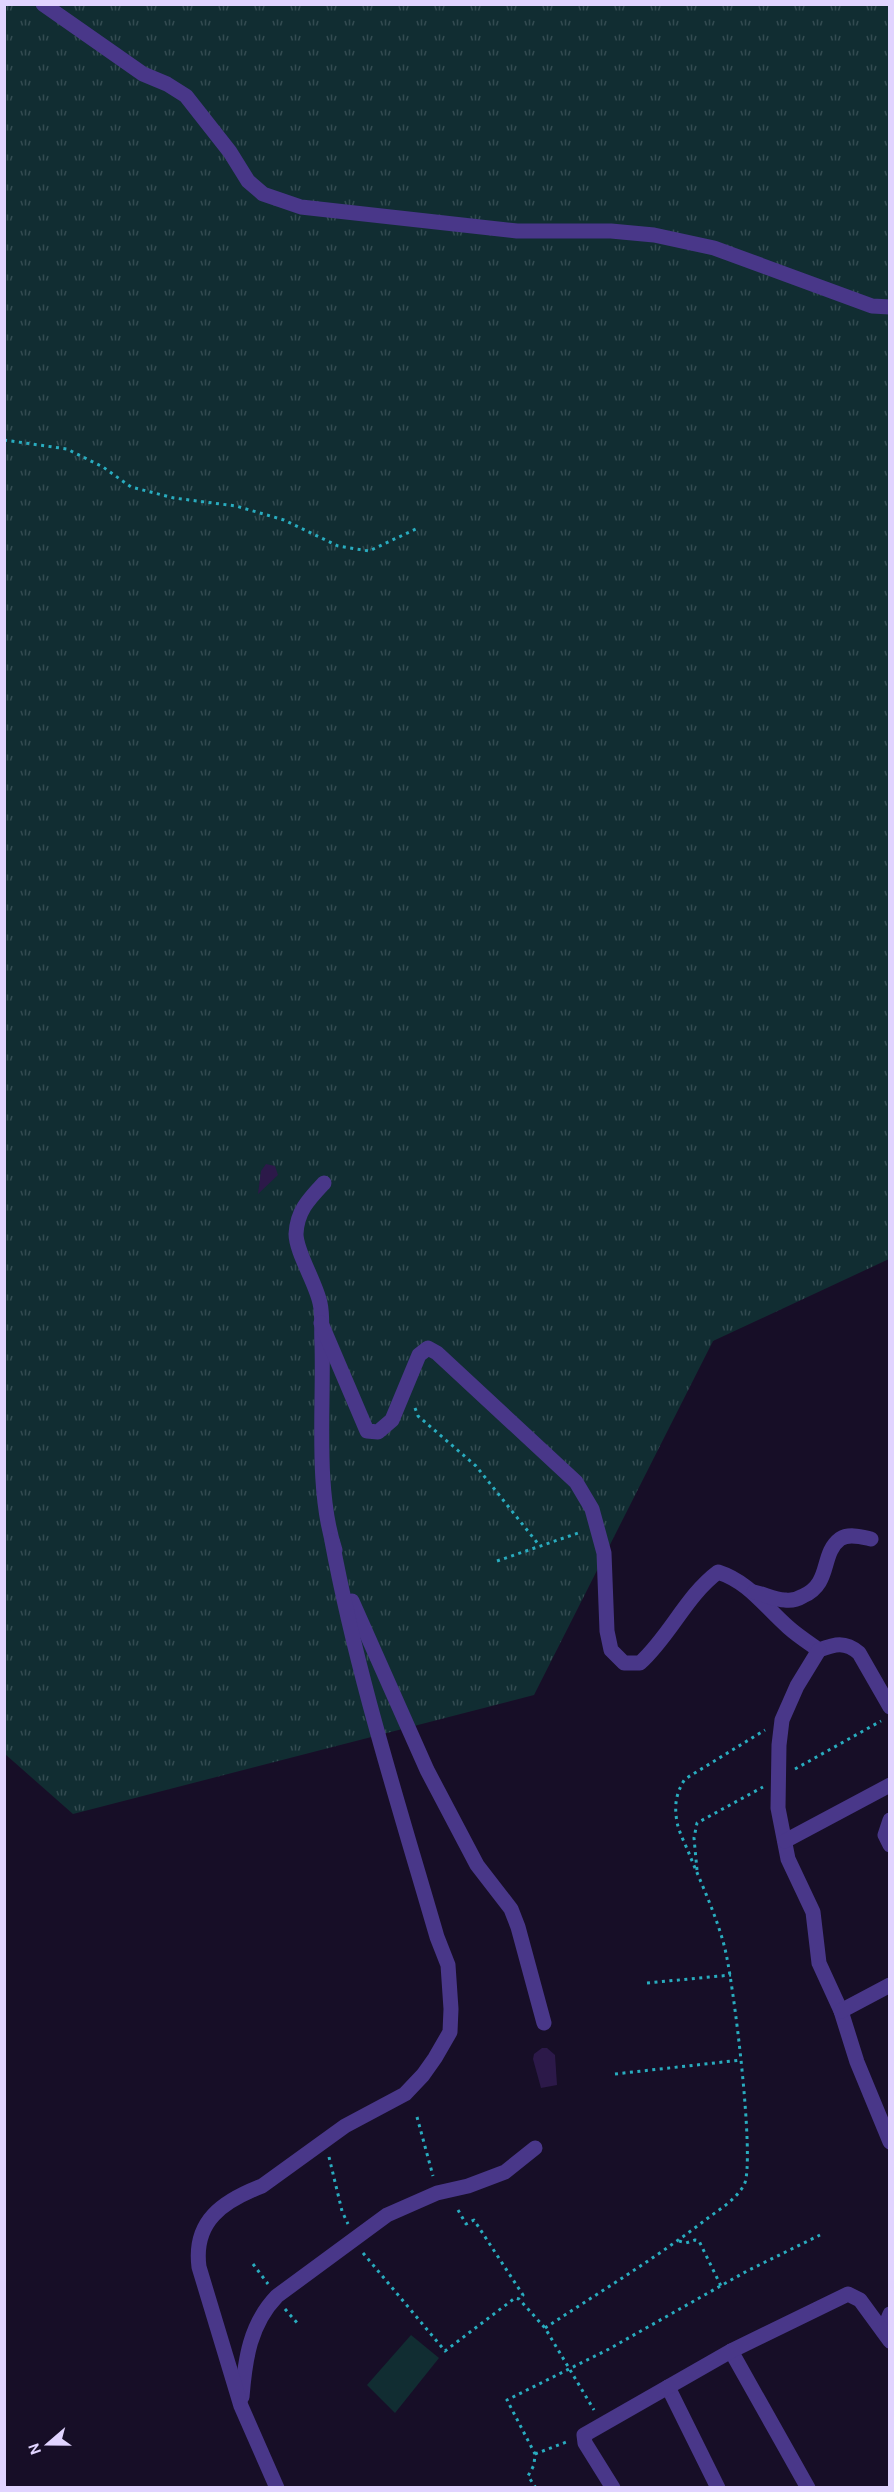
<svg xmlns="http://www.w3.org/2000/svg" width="894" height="2492" viewBox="0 0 894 2492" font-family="Karla,sans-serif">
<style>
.grass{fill:url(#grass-tufts)}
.park{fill:#112d32}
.building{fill:#2c1949}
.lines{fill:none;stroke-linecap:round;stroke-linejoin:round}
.path{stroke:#29acbf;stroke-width:3;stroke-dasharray:3 4.5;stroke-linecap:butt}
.minor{stroke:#493789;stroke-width:15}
</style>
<defs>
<pattern id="grass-tufts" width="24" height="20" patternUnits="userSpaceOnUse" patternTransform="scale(1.5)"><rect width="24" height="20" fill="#112d32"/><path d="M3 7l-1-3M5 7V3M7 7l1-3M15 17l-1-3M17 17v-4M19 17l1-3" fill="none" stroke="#334b51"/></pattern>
</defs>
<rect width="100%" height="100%" fill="#170e27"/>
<!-- grass -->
<polygon class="grass" points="5,5 889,5 889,1259 713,1341 534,1695 73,1814 5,1754"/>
<!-- park -->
<polygon class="park" points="411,2335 439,2358 395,2413 367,2385"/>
<!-- building -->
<g class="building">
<polygon points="266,1164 275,1166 278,1175 258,1194 261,1171"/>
<polygon points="542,2048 547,2048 555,2055 557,2085 541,2088 533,2059 534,2054"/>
</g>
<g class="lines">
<!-- path -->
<g class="path">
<polyline points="4,440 67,449 103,467 131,487 174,498 236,506 284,520 338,546 369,551 418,528"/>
<polyline points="415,1408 418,1416 476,1466 539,1545"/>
<polyline points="497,1561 581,1532"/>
<polyline points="795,1769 881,1721"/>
<polyline points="697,1870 694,1838 697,1823 763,1787"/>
<polyline points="647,1983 731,1975"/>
<polyline points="615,2074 741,2060"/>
<polyline points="417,2117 433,2176"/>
<polyline points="329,2157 342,2211 348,2224"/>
<polyline points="458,2210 466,2224 474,2220 523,2295 519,2299"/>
<polyline points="679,2241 686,2243 695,2240 699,2241 721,2286"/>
<polyline points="363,2253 445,2351 515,2298 519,2299 545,2328 594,2410"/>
<polyline points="253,2264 268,2284"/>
<polyline points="285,2309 298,2324"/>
<path d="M545 2328C598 2293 653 2260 704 2221 718 2210 735 2201 744 2185 756 2164 733 1976 724 1945 716 1915 702 1885 690 1856 686 1845 679 1833 677 1822 674 1805 676 1793 685 1779L765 1730"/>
<polyline points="535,2454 569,2441"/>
<polyline points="536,2488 528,2476 534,2465 535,2454 507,2400 609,2349 747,2271 820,2235"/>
</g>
<!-- minor -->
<g class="minor">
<polyline points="43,4 143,74 167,84 186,96 230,152 248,181 263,194 301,207 517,231 611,231 654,235 714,248 872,306 890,307"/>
<path d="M324 1183C309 1199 297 1211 296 1234 296 1252 316 1283 320 1303 323 1316 321 1331 322 1344 324 1407 315 1490 335 1550"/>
<path d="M321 1323 367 1431 378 1432 392 1420 419 1355 428 1348 437 1353 576 1482 592 1509 604 1553 607 1631 611 1650 624 1663H640C670 1636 686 1596 718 1572 749 1582 764 1606 788 1627 798 1636 809 1643 819 1650 835 1644 845 1641 859 1653L890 1707"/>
<path d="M754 1592C764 1594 775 1600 785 1600 791 1601 798 1599 803 1596 832 1583 820 1554 840 1539 849 1533 862 1537 871 1539"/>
<polyline points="352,1601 427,1770 477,1865 511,1909 518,1927 544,2023"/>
<polyline points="819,1650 797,1686 782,1720 779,1745 778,1808 788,1859 813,1912 819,1963 841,2011 857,2062 890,2142"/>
<polyline points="890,1820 885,1835 890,1845"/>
<polyline points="785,1841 890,1785"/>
<polyline points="841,2011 890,1985"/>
<polyline points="883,2331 890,2314"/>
<polyline points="731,2351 808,2488"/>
<polyline points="668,2387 718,2488"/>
<path d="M242 2397C245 2359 250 2324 277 2296L387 2215 437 2193 468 2186 505 2172 535 2148"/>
<path d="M277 2488 241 2406 199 2267C193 2221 223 2201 262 2186L345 2126 405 2094 423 2075 435 2058 450 2032 451 2009 448 1965 437 1937C399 1806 357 1675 332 1541"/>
<polyline points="613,2488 585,2443 584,2435 731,2351 848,2294 860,2300 890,2341"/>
</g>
</g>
<!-- border -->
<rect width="894" height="2492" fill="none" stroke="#e1d4ff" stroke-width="12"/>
<!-- north arrow -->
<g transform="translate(48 2444) rotate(250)" stroke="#170e27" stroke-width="4.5" paint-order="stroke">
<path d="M0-4.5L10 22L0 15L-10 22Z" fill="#e1d4ff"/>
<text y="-9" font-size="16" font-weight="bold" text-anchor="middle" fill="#e1d4ff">N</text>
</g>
</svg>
